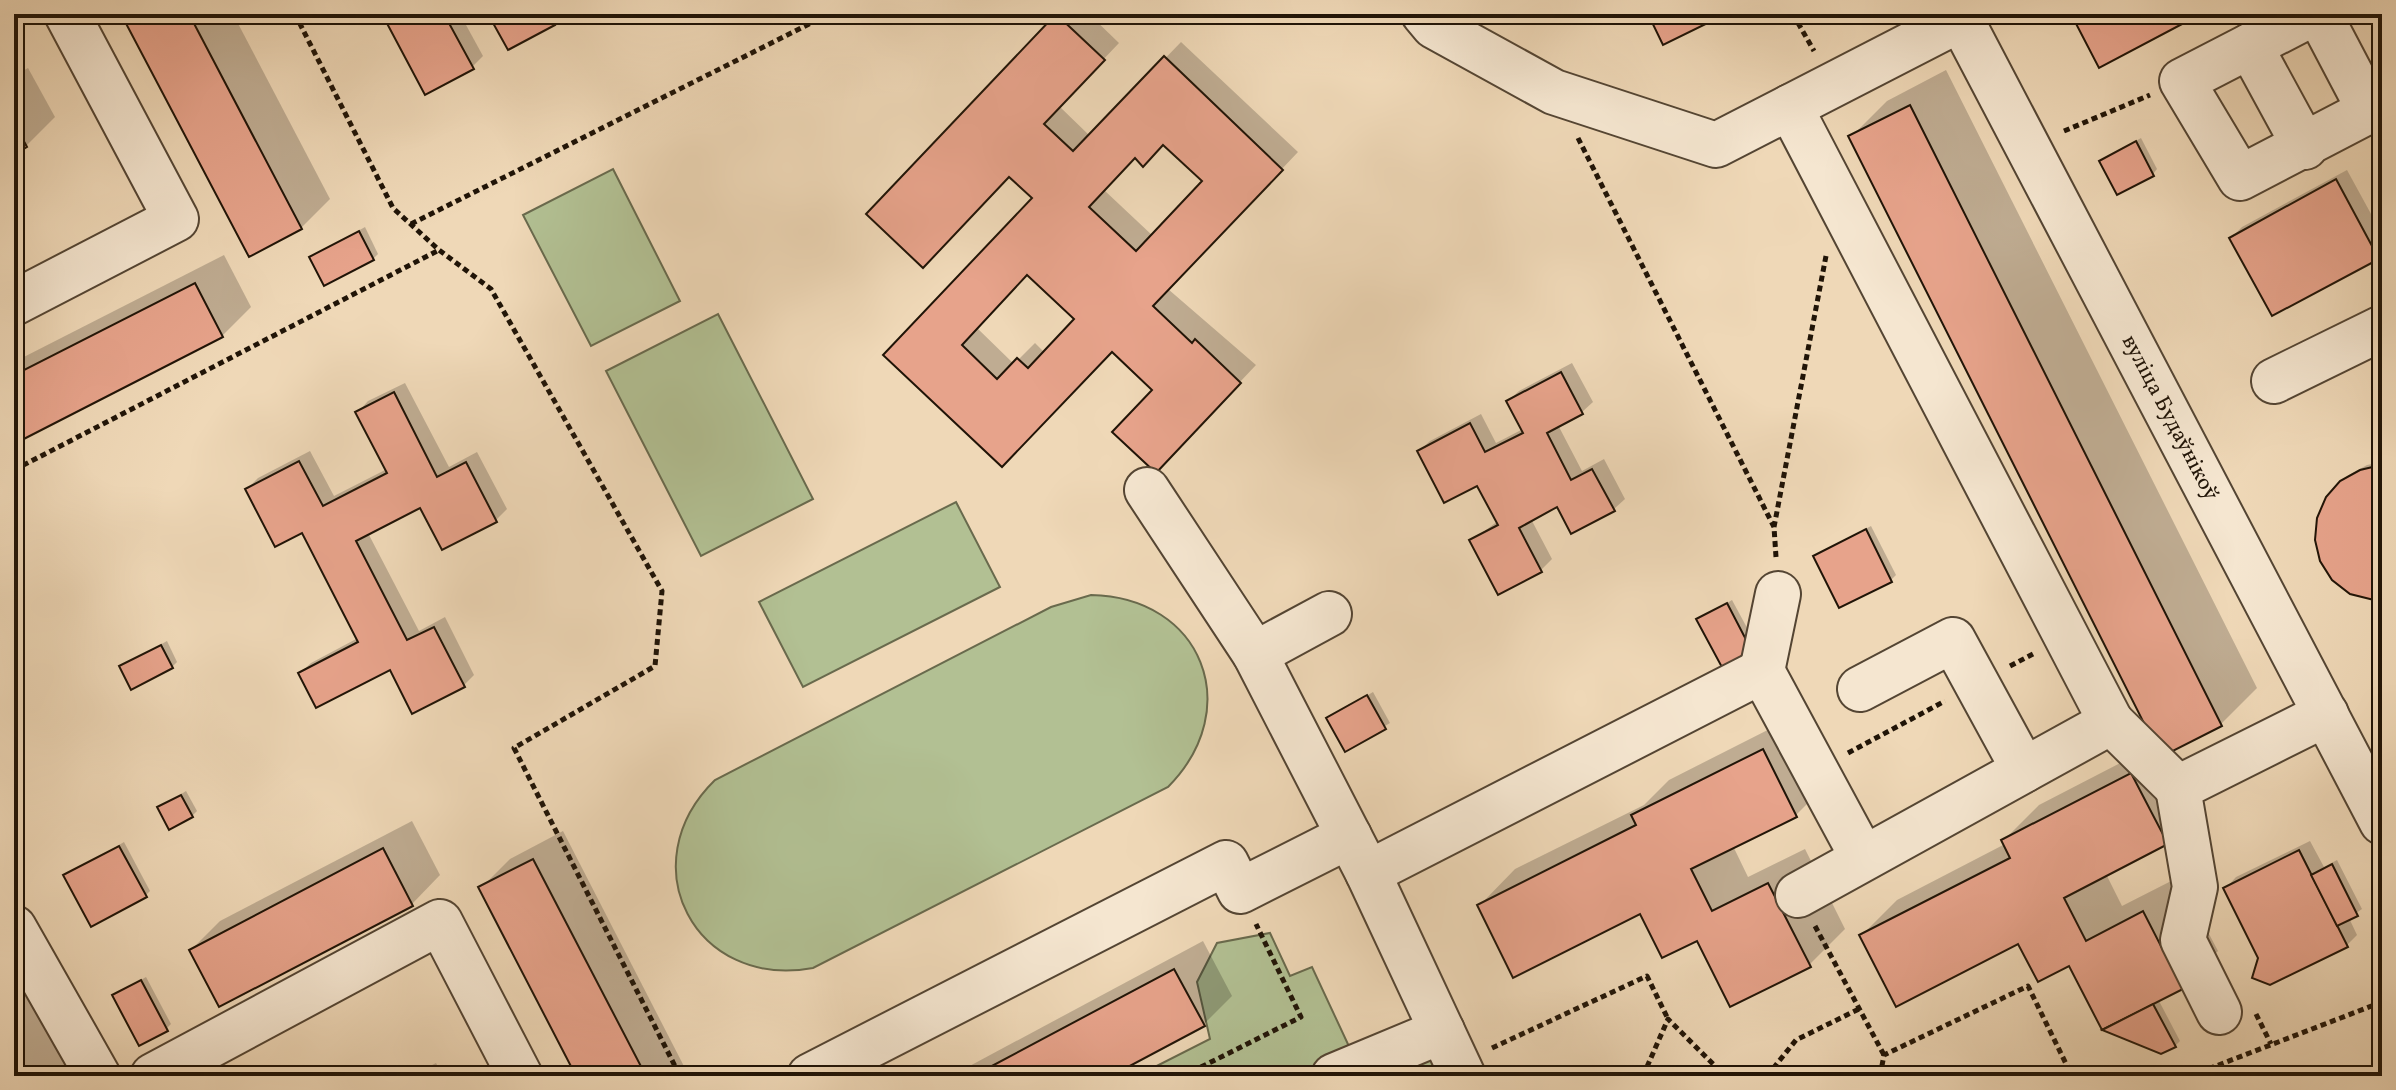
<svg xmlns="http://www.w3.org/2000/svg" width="2396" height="1090" viewBox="0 0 2396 1090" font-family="Vollkorn,serif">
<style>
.green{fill:#b2c093;stroke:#696a4d;stroke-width:2}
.shadow{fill:#0003;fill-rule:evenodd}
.building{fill:#e7a38b;stroke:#201407;stroke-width:2;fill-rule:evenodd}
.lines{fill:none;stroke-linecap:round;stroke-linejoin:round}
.minor-casing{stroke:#544533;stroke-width:48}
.path{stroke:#201407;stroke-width:5;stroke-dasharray:6 4;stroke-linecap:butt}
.minor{stroke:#f5e6d0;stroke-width:44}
.labels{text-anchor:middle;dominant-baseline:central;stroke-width:6;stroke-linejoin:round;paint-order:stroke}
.street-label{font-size:22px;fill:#201407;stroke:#f5e6d0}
</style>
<rect width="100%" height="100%" fill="#efd8b7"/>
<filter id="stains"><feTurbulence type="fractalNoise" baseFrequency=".0025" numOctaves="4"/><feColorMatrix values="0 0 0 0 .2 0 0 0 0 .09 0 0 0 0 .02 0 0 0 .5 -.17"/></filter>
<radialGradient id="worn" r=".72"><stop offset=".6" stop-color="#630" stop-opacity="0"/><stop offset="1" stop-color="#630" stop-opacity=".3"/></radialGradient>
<!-- green -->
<g class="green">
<polygon points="613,169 680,301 591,346 523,215"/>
<polygon points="718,314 813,499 701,556 606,371"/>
<polygon points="956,502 1000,587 803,687 759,602"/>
<path d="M1091 595C1202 597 1246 708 1168 787L813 968C695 990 629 864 715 780L1051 607Z"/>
<polygon points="1270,933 1290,976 1312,967 1360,1070 1435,1049 1447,1076 1137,1076 1210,1039 1197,982 1217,943"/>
</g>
<!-- shadow -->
<g class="shadow">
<polygon points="123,14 233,14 330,199 301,228"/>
<polygon points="384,14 460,14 483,56 472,67"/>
<polygon points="490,14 563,14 554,23"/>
<path d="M1059 14H1089L1119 43 1059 106 1090 136 1181 42 1298 152 1168 289 1256 365 1172 454 1155 390 1112 349 1018 449 886 355 1035 198 1010 175 869 214ZM1164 143 1205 181 1153 236 1104 190 1135 156ZM1028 273 1077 319 1045 353 1035 343 1014 364 976 327Z"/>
<polygon points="28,68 55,117 26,146 14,152 14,76"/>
<polygon points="1946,70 2257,688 2221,724 2173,749 2203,807 2167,843 2106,874 2122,906 2179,877 2218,951 2182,987 2158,999 2180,1041 2175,1046 2070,963 2019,941 1861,936 1897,900 2005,844 2003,841 2039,805 2157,744 1851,137 1887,101"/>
<polygon points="2141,138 2157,169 2153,174 2101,161"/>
<polygon points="2347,170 2382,234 2382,253 2378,257 2231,238 2242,227"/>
<polygon points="365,227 378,254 373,259 312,257"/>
<polygon points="224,255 251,307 222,336 14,442 14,362"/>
<polygon points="1572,363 1593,402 1582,412 1558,425 1582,471 1604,459 1625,499 1614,509 1558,505 1531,519 1552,559 1541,570 1499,592 1471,541 1498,521 1478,483 1419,451 1430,441 1481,414 1496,443 1523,429 1508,401 1519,391"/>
<polygon points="405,383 449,467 477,452 507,509 496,520 421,505 368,533 419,631 445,617 474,675 463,686 391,667 300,673 311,663 358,638 303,530 247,489 258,478 310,451 334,496 387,469 358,412 368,401"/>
<polygon points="2382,462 2382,600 2351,592 2328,498 2347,476 2367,465"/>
<polygon points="1871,526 1896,575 1891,580 1815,556"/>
<polygon points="1732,600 1758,648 1699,620"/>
<polygon points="167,641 177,662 172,667 122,666"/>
<polygon points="1373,692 1390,723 1346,749 1329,718"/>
<polygon points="1799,714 1832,779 1796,815 1733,846 1748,877 1805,849 1845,929 1809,965 1698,939 1641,911 1480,905 1515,869 1644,805 1669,780"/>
<polygon points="186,791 197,811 192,816 159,808"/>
<polygon points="412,821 440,875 412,904 191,950 220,921"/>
<polygon points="563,831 689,1076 578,1076 481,888 510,859"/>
<polygon points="2310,841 2324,867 2337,860 2362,909 2349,918 2357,935 2346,946 2260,958 2226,888 2236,877"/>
<polygon points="124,842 150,891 146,895 66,876"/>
<polygon points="1203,941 1232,996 1204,1024 1107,1076 951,1076"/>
<polygon points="14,967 82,1076 14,1076"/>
<polygon points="146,977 171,1024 166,1029 115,995"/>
<polygon points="436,1063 443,1076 411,1076"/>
</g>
<!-- building -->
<g class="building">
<polygon points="121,14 189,14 302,229 249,257"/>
<polygon points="382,14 444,14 474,69 425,95"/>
<polygon points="488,14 549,14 555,25 508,50"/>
<path d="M1056 14 1105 60 1044 124 1073 151 1164 56 1283 170 1153 306 1192 343 1195 339 1241 383 1156 473 1112 432 1152 390 1112 352 1002 467 883 355 1032 198 1009 177 923 268 866 214ZM1163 145 1202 181 1136 251 1089 207 1135 158 1143 167ZM1027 275 1074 319 1028 368 1017 358 997 379 962 345Z"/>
<polygon points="1648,14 1726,14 1663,45"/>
<polygon points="2071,14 2201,14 2099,68"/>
<polygon points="1910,105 2222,726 2161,757 1848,136"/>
<polygon points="14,123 27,147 14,155"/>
<polygon points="2136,141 2154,176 2117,195 2099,161"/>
<polygon points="2336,179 2379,259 2272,316 2229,238"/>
<polygon points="359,231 374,260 324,286 309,257"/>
<polygon points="195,283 223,337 14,444 14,375"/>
<polygon points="1561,372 1583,414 1547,433 1571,480 1592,469 1615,511 1571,534 1557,507 1519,528 1542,572 1498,595 1469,540 1498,525 1477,486 1444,503 1417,451 1470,423 1485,452 1523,433 1506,401"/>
<polygon points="394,392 437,477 466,462 497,522 442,550 420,508 356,541 407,640 434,627 465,687 412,714 390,670 316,708 298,673 358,642 302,533 275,547 245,489 299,461 323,506 387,473 355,412"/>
<polygon points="2381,465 2382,465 2382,602 2350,594 2332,580 2320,561 2315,540 2317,518 2326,497 2340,481 2360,470"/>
<polygon points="1866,529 1892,582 1839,608 1813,556"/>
<polygon points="1727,603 1754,655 1724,671 1696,619"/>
<polygon points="161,645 173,668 131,690 119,666"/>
<polygon points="1367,695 1386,729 1345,752 1326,718"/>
<polygon points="1763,749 1797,817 1691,869 1712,911 1768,883 1811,967 1730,1007 1697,941 1662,958 1640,914 1513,978 1477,905 1636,825 1631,815"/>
<polygon points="2131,773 2168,844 2064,898 2086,941 2143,911 2183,989 2102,1030 2069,966 2038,982 2018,944 1896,1007 1859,935 2010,858 2001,840"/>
<polygon points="181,795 193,817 169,830 157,807"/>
<polygon points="119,846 147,897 91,927 63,875"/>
<polygon points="383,848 413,906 219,1007 189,950"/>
<polygon points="2299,850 2348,947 2270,985 2252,978 2258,958 2223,888"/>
<polygon points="533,859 646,1076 576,1076 478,887"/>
<polygon points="2332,864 2358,916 2337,926 2311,875"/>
<polygon points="1174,969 1205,1026 1111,1076 973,1076"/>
<polygon points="141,980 168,1031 139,1046 112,995"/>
<polygon points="2153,1004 2176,1047 2161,1054 2102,1030"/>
<polygon points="14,1048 28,1076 14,1076"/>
</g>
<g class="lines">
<defs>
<g id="minor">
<polyline points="1424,14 1434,26 1554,92 1716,145 1790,107"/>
<path id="s1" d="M1958 14 2382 822"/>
<polyline points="2312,14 2182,81 2240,178 2382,104"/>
<polyline points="2319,14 2370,111"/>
<polyline points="1961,19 1790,107 2111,722"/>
<polyline points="2250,46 2305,147"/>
<polyline points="14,303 176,219 67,14"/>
<polyline points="2274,381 2382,328"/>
<polyline points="1147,490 1255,654 1368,873 1463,1076"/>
<polyline points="1255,654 1329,614"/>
<polyline points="1762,671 1778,594"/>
<polyline points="1860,689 1953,640 2024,770"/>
<polyline points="1368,873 1762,671 1863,858"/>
<polyline points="1798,895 2111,722 2178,788"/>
<polyline points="14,928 98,1076"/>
<polyline points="2219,1012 2183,940 2195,887 2178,788 2326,714"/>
<polyline points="153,1076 440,922 520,1076"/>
<polyline points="810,1076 1226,863 1240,891 1349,836"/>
<polyline points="1334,1076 1442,1031"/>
</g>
</defs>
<!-- minor casing -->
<use href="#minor" class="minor-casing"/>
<!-- path -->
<g class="path">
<polyline points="295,14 393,208 439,250 491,289 662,591 655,666 514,748 680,1076"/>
<polyline points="1793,14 1814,51"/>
<polyline points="2064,131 2150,95"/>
<polyline points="1578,138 1774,527"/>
<polyline points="411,224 829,14"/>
<polyline points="14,470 439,250"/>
<polyline points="1776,557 1774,527 1826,256"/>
<polyline points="2010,666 2033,654"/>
<polyline points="1848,753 1945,701"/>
<polyline points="1815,926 1884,1055"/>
<polyline points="2256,1014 2271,1044"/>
<polyline points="1492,1048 1647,976 1668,1019"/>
<polyline points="1183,1076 1301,1017 1256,924"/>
<polyline points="1643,1076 1668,1019 1725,1076"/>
<polyline points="1767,1076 1796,1040 1859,1009"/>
<polyline points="1880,1076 1884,1055 2028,986 2072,1076"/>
<polyline points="2190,1076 2382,1002"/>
</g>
<!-- minor -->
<use href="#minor" class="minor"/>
</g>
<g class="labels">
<!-- street labels -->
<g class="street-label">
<text stroke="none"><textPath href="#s1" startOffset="456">вуліца Будаўнікоў</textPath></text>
</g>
</g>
<!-- margin -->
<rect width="2396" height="1090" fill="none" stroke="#efd8b7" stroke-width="48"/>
<rect x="16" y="16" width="2364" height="1058" fill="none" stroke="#201407" stroke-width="4"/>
<rect x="24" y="24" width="2348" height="1042" fill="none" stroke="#201407" stroke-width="2"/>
<rect width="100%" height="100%" filter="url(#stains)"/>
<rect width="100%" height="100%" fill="url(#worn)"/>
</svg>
